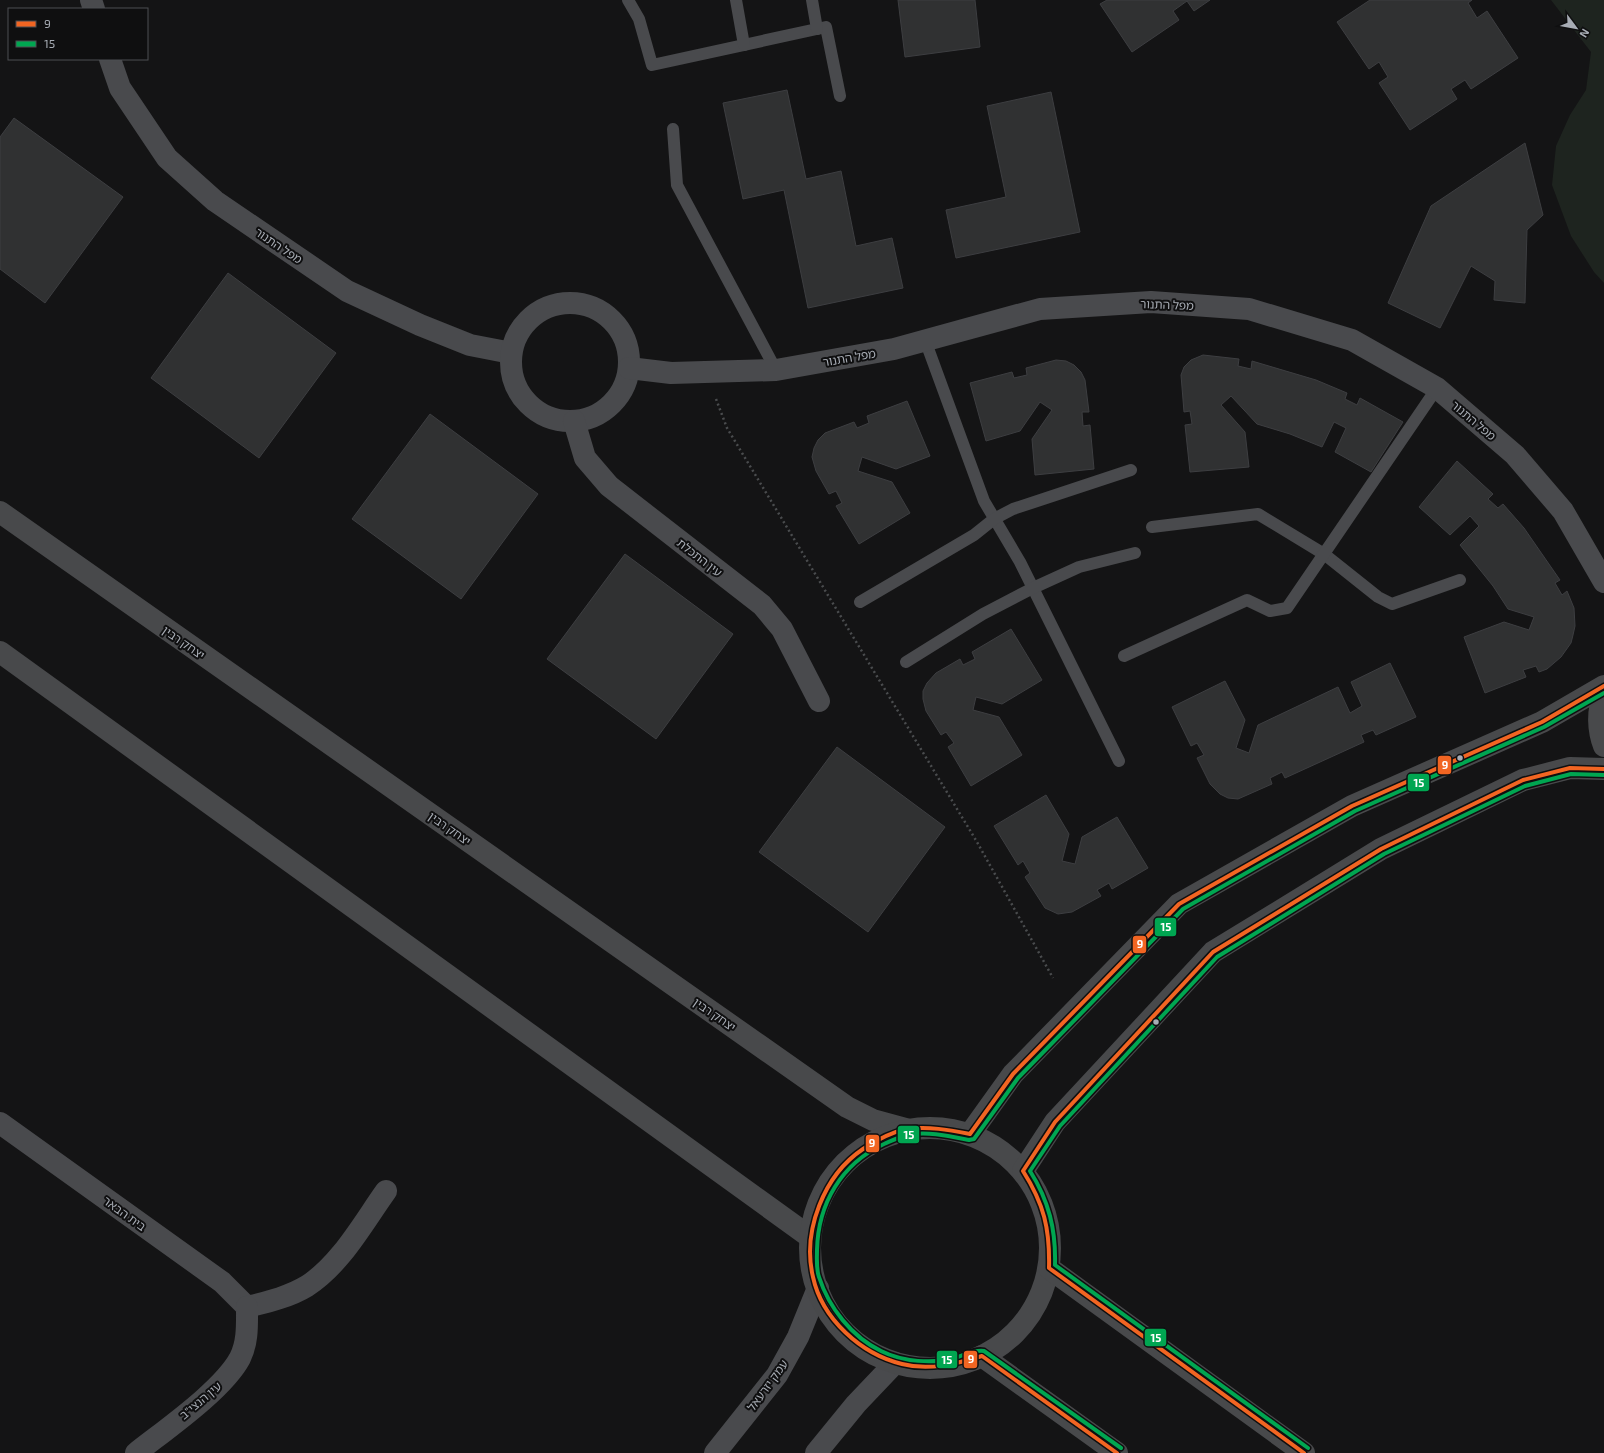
<svg xmlns="http://www.w3.org/2000/svg" width="1604" height="1453" viewBox="0 0 1604 1453" font-family="'Exo 2','Noto Sans Hebrew',sans-serif">
<style>
.green{fill:#1e241f}
.building{fill:#303132;stroke:#3d3e41}
.lines{fill:none;stroke-linecap:round;stroke-linejoin:round}
.path{stroke:#4a4c4e;stroke-width:2.5;stroke-dasharray:2 3;stroke-linecap:butt}
.service{stroke:#494a4d;stroke-width:12}
.minor{stroke:#494a4d;stroke-width:22}
.tertiary{stroke:#494a4d;stroke-width:22}
.secondary{stroke:#48494b;stroke-width:22}
.bus-1-casing{stroke:#0f0f10;stroke-width:7}
.bus-2-casing{stroke:#0f0f10;stroke-width:7}
.bus-1{stroke:#f26522;stroke-width:4}
.bus-2{stroke:#00a651;stroke-width:4}
.bus-dot{fill:#a7acb4;stroke:#0f0f10;stroke-width:1.5}
.labels{text-anchor:middle;dominant-baseline:central;stroke-width:4;stroke-linejoin:round;paint-order:stroke}
.street-label{font-size:12px;fill:#a7acb4;stroke:#0f0f10}
.line-badge{stroke:#0f0f10;stroke-width:1.5}
.badge-label{font-size:11px;text-anchor:middle;font-weight:bold;fill:#fff}
</style>
<rect width="100%" height="100%" fill="#141415"/>
<!-- green -->
<polygon class="green" points="1551,0 1604,0 1604,283 1594,272 1571,236 1552,185 1556,146 1570,115 1586,90 1591,52"/>
<!-- building -->
<g class="building">
<polygon points="898,0 975,0 980,47 905,57"/>
<polygon points="1107,0 1210,0 1194,11 1187,1 1173,11 1179,20 1132,52 1100,4"/>
<polygon points="1370,0 1472,0 1468,3 1477,18 1487,11 1518,58 1471,89 1465,80 1451,89 1457,99 1410,130 1379,83 1388,77 1379,62 1369,69 1337,22"/>
<polygon points="787,90 806,179 841,171 856,246 892,238 903,288 808,308 784,190 743,199 723,103"/>
<polygon points="1051,92 1080,232 956,258 946,210 1006,197 987,106"/>
<polygon points="14,118 123,197 45,303 0,269 0,137"/>
<polygon points="1525,143 1543,215 1527,230 1525,303 1494,300 1495,281 1471,266 1440,328 1388,303 1431,206"/>
<polygon points="228,273 336,353 259,458 151,378"/>
<polygon points="1203,355 1239,359 1238,366 1251,369 1252,361 1316,380 1347,393 1345,399 1357,405 1360,398 1403,422 1371,472 1335,452 1346,428 1334,422 1322,447 1290,434 1257,424 1231,396 1221,405 1245,432 1249,467 1190,472 1185,425 1192,424 1190,411 1184,412 1181,375 1184,367 1191,360"/>
<polygon points="1056,360 1066,361 1074,365 1081,372 1085,380 1089,412 1082,412 1083,426 1090,425 1094,469 1035,475 1032,439 1052,410 1040,402 1020,431 986,441 970,383 1012,372 1014,378 1027,375 1026,368"/>
<polygon points="907,401 930,456 896,469 862,457 858,471 892,482 910,513 859,544 836,506 842,503 836,491 829,494 816,471 812,457 814,448 818,440 825,433 854,422 857,428 869,423 867,416"/>
<polygon points="430,414 538,494 461,599 352,519"/>
<polygon points="1457,461 1493,494 1488,499 1498,508 1503,504 1524,528 1560,580 1555,583 1562,595 1567,591 1574,608 1575,626 1573,635 1571,643 1561,657 1547,669 1539,672 1536,666 1523,670 1526,677 1485,693 1464,637 1504,622 1529,630 1534,617 1508,609 1493,586 1460,545 1479,526 1470,516 1450,535 1419,507"/>
<polygon points="625,554 733,634 656,739 547,659"/>
<polygon points="1011,629 1042,680 1002,704 976,697 973,710 999,717 1022,755 971,786 948,747 954,743 946,732 941,735 926,711 923,699 923,691 927,683 936,673 960,659 963,665 975,659 972,652"/>
<polygon points="1390,663 1416,717 1376,735 1373,730 1361,735 1364,742 1285,778 1282,772 1270,778 1272,784 1238,799 1228,798 1220,794 1210,784 1197,758 1204,755 1197,743 1191,746 1172,707 1225,681 1245,720 1236,748 1249,753 1258,725 1338,687 1350,713 1362,706 1351,682"/>
<polygon points="837,747 945,827 868,932 759,852"/>
<polygon points="1046,795 1069,834 1062,861 1075,864 1082,837 1117,817 1148,868 1112,889 1109,883 1097,890 1101,896 1072,912 1058,914 1045,908 1025,877 1030,873 1023,861 1018,865 994,826"/>
</g>
<g class="lines">
<!-- path -->
<polyline class="path" points="716,399 727,428 977,842 1053,978"/>
<!-- service -->
<g class="service">
<polyline points="628,0 639,19 652,65 826,27 840,96"/>
<polyline points="736,0 744,45"/>
<polyline points="812,0 817,29"/>
<polyline points="673,129 677,185 776,370"/>
<polyline points="925,340 984,501 1020,562 1119,761"/>
<polyline points="1152,527 1258,514 1324,554 1378,597 1392,604 1460,580"/>
<polyline points="860,602 974,535 994,519 1013,509 1131,470"/>
<polyline points="1124,656 1247,600 1270,611 1287,608 1437,388"/>
<polyline points="906,662 983,614 1033,588 1079,567 1135,553"/>
</g>
<!-- minor -->
<g class="minor">
<polyline points="91,0 94,9"/>
<polyline points="110,59 120,88 167,158 215,201 347,291 420,325 470,345 511,353"/>
<circle cx="570" cy="362" r="59"/>
<polyline points="629,368 671,373 776,370 894,349 1040,309 1151,302 1249,309 1352,340 1437,388 1515,455 1563,511 1604,582"/>
<polyline points="574,421 585,458 609,486 762,605 782,629 819,701"/>
<polyline points="0,1123 222,1282 247,1307"/>
<path d="M247 1307C267 1302 289 1297 307 1286 341 1264 363 1223 386 1191"/>
<path d="M136 1453C165 1430 223 1390 240 1358 248 1342 247 1325 247 1307"/>
</g>
<!-- tertiary -->
<g class="tertiary">
<polyline points="715,1453 777,1375 798,1337 818,1288"/>
<polyline points="816,1453 856,1404 895,1363"/>
</g>
<!-- secondary -->
<g class="secondary">
<polyline points="0,512 847,1107 873,1120 906,1129"/>
<polyline points="0,652 810,1237"/>
<path d="M1604 695C1597 711 1598 730 1604 746"/>
<circle cx="930" cy="1248" r="120"/>
<polyline points="970,1134 1013,1074 1179,904 1352,806 1542,722 1604,686"/>
<polyline points="1023,1171 1055,1122 1213,952 1381,849 1523,780 1570,768 1604,769"/>
<polyline points="1049,1268 1304,1453"/>
<polyline points="982,1356 1117,1453"/>
</g>
<defs>
<g id="bus-1">
<path d="M1117 1453 982 1356C956 1364 929 1371 902 1364 861 1354 822 1319 813 1277 802 1231 824 1175 863 1149 875 1141 892 1132 907 1129 928 1126 949 1130 970 1134L1013 1074 1179 904 1352 806 1542 722 1604 686"/>
<path d="M1304 1453 1049 1268C1050 1229 1044 1204 1023 1171L1055 1122 1213 952 1381 849 1523 780 1570 768 1604 769"/>
</g>
<g id="bus-2">
<path d="M1121 1448 984 1351C976 1349 964 1355 955 1358 933 1364 903 1362 881 1351 852 1337 829 1308 819 1277 816 1269 817 1258 817 1250 818 1204 841 1164 884 1144 891 1141 899 1137 907 1135 927 1131 949 1136 969 1140L974 1139 1018 1078 1183 909 1355 811 1544 727 1604 693"/>
<path d="M1308 1448 1055 1265C1056 1230 1049 1201 1030 1171L1060 1126 1217 957 1384 854 1525 786 1571 774 1604 775"/>
</g>
</defs>
<!-- bus-1 casing -->
<use href="#bus-1" class="bus-1-casing"/>
<!-- bus-2 casing -->
<use href="#bus-2" class="bus-2-casing"/>
<!-- bus-1 -->
<use href="#bus-1" class="bus-1"/>
<!-- bus-2 -->
<use href="#bus-2" class="bus-2"/>
</g>
<!-- markers -->
<g class="bus-dot">
<circle cx="1460" cy="758" r="3.5"/>
<circle cx="1156" cy="1022" r="3.5"/>
</g>
<g class="labels">
<!-- street labels -->
<g class="street-label">
<text transform="translate(279 245) rotate(34)">מפל התנור</text>
<text transform="translate(1167 304) rotate(2)">מפל התנור</text>
<text transform="translate(849 357) rotate(-10)">מפל התנור</text>
<text transform="translate(1474 420) rotate(40)">מפל התנור</text>
<text transform="translate(700 557) rotate(38)">עין התכלת</text>
<text transform="translate(184 642) rotate(35)">יצחק רבין</text>
<text transform="translate(450 828) rotate(35)">יצחק רבין</text>
<text transform="translate(715 1014) rotate(35)">יצחק רבין</text>
<text transform="translate(125 1213) rotate(36)">בית הבאר</text>
<text transform="translate(767 1385) rotate(-54)">עמק יזרעאל</text>
<text transform="translate(200 1400) rotate(-40)">עין הנצי"ב</text>
</g>
</g>
<g class="line-badge">
<rect x="1437" y="755" width="15" height="20" rx="4" fill="#f26522"/>
<rect x="1407" y="773" width="23" height="19" rx="4" fill="#00a651"/>
<rect x="1154" y="917" width="23" height="20" rx="4" fill="#00a651"/>
<rect x="1132" y="935" width="15" height="19" rx="4" fill="#f26522"/>
<rect x="897" y="1125" width="23" height="19" rx="4" fill="#00a651"/>
<rect x="865" y="1134" width="15" height="19" rx="4" fill="#f26522"/>
<rect x="1144" y="1328" width="23" height="19" rx="4" fill="#00a651"/>
<rect x="963" y="1350" width="15" height="19" rx="4" fill="#f26522"/>
<rect x="936" y="1350" width="22" height="19" rx="4" fill="#00a651"/>
</g>
<g class="badge-label">
<text x="1445" y="769">9</text>
<text x="1419" y="787">15</text>
<text x="1166" y="931">15</text>
<text x="1140" y="948">9</text>
<text x="909" y="1139">15</text>
<text x="872" y="1147">9</text>
<text x="1156" y="1342">15</text>
<text x="971" y="1363">9</text>
<text x="947" y="1364">15</text>
</g>
<!-- legend -->
<rect x="8" y="8" width="140" height="52" fill="#0f0f10" stroke="#4c4e52"/>
<rect x="16" y="21" width="20" height="6" fill="#f26522" stroke="#4c4e52"/>
<text x="44" y="28" font-size="12" fill="#a7acb4">9</text>
<rect x="16" y="41" width="20" height="6" fill="#00a651" stroke="#4c4e52"/>
<text x="44" y="48" font-size="12" fill="#a7acb4">15</text>
<!-- north arrow -->
<g transform="translate(1576 28) rotate(122)" stroke="#0f0f10" stroke-width="3" paint-order="stroke">
<path d="M0-3L7 15L0 10L-7 15Z" fill="#a7acb4"/>
<text y="-6" font-size="11" font-weight="bold" text-anchor="middle" fill="#a7acb4">N</text>
</g>
</svg>
